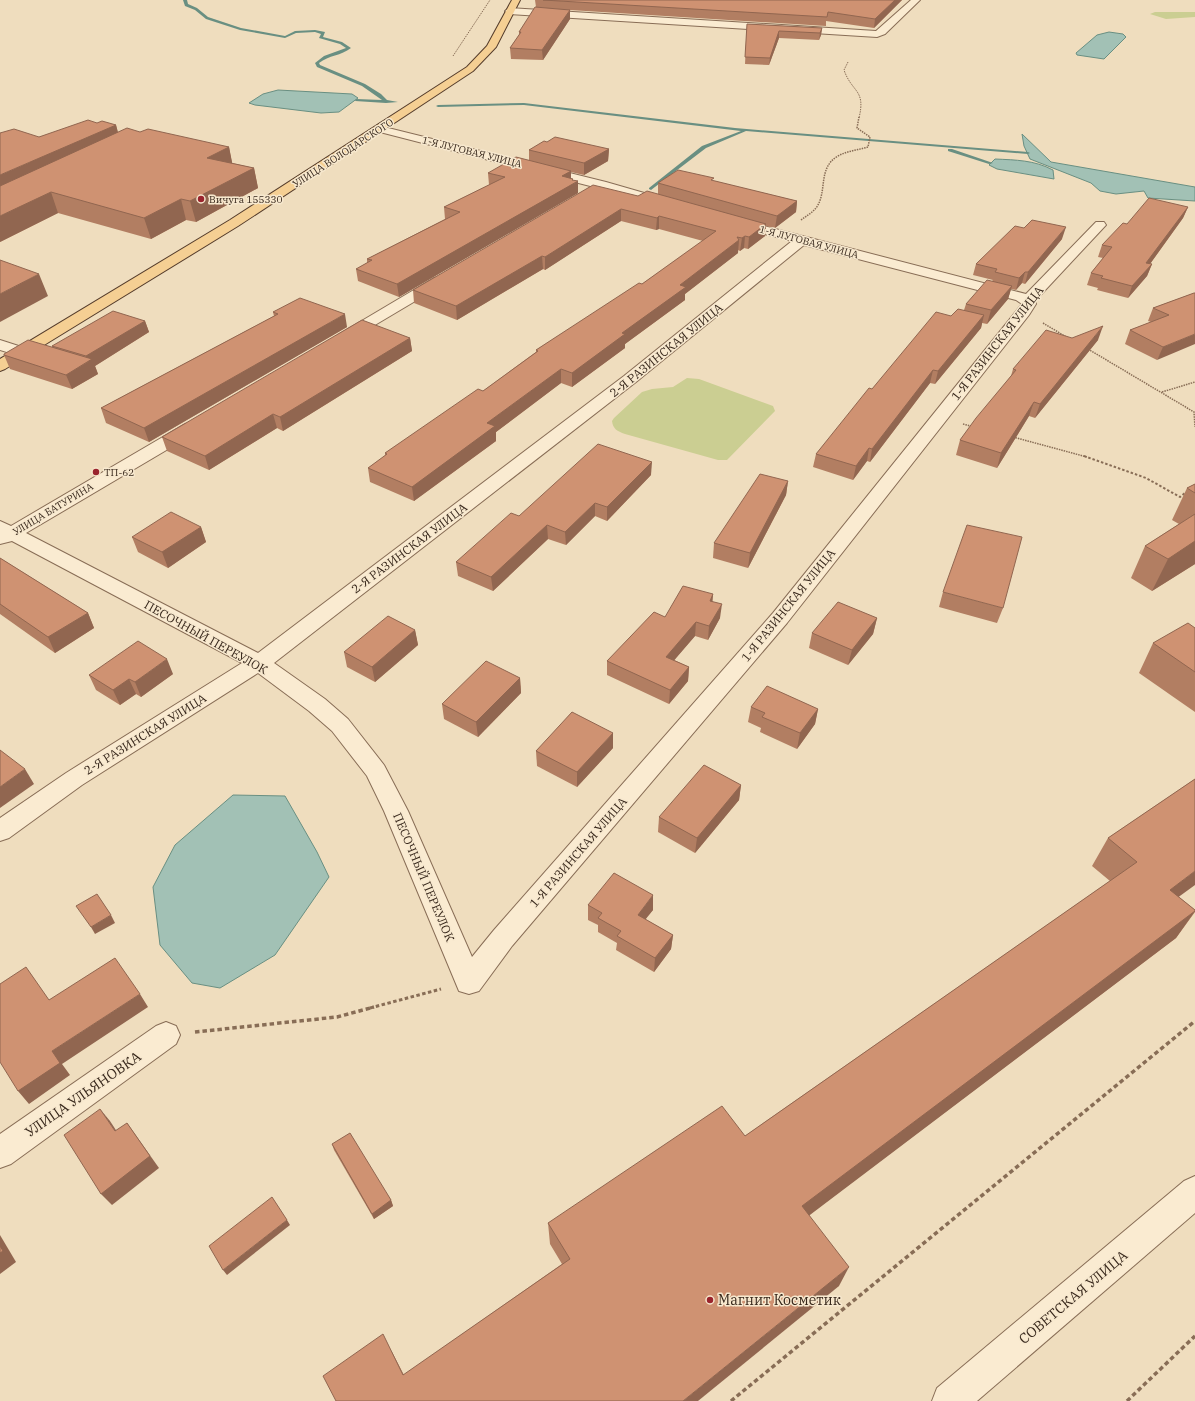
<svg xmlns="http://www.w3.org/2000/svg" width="1195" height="1401" viewBox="0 0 1195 1401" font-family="'IBM Plex Serif',serif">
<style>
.green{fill:#cbce92}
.water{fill:#a2c1b5;stroke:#698f82}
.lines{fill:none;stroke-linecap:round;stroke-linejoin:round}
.stream{fill:#698f82;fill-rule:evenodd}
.minor-casing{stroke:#886d56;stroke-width:2}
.major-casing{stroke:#553c2b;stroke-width:2}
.path-far4{stroke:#886d56;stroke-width:1;stroke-dasharray:1.5 1;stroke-linecap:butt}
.path-far3{stroke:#886d56;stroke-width:1.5;stroke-dasharray:1.5 1;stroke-linecap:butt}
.path-far2{stroke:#886d56;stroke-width:2;stroke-dasharray:2.5 2;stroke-linecap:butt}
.path-far1{stroke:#886d56;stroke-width:3;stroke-dasharray:3.5 2.5;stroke-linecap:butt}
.path{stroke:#886d56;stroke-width:3.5;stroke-dasharray:4.5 3;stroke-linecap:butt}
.minor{fill:#faebd1;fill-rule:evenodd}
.major{fill:#f5cf93;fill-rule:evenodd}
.wall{fill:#b27e62}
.shaded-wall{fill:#916650}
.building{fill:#cf9272;stroke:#916650}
.poi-dot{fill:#9a242d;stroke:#f7e8ce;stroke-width:1.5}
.labels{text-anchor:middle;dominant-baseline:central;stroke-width:3;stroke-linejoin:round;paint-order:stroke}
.far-street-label{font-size:10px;fill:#37271b;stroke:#f7e8ce}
.far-poi-label{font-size:10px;fill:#37271b;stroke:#f7e8ce;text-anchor:start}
.street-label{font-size:12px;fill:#37271b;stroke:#f7e8ce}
.near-street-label{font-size:14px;fill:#37271b;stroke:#f7e8ce}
.near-poi-label{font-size:14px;fill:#37271b;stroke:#f7e8ce;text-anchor:start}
</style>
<rect width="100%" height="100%" fill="#efddbe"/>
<!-- green -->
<g class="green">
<polygon points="1155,12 1195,12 1195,17 1166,19 1150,14"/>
<path d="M687 378 699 379 773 406 775 411 727 460H718L625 434C617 431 613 429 612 421L614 418 642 392 652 389 673 387Z"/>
</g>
<!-- water -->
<g class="water">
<polygon points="1109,32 1123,34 1126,37 1104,59 1077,55 1076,53 1097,35"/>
<polygon points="278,90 352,94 358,98 339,112 321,113 255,105 249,103 263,94"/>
<polygon points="1022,134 1051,162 1195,187 1195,201 1148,198 1144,191 1116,194 1100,191 1091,183 1030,159 1024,146"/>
<path d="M995 159C1016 160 1034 160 1053 170L1054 179 997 169 989 165Z"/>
<polygon points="233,795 285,796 317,852 329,877 275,955 220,988 192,983 160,945 153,887 175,845"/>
</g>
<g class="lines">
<!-- stream -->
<g class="stream">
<path d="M183 0H187L188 4 197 8 208 17 241 28 285 36 295 31 315 30 325 32 323 37 342 42 351 48C341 56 329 55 319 63L320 65 365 84 381 94 387 100 398 102 386 103 355 101 356 99 382 100 362 86 317 67 315 63 324 56 346 48 340 44 319 38 321 34 315 32 296 33 285 38 240 30 206 19 195 10 185 6Z"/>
<polygon points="524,103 735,128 1028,152 1030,153 1028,154 746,131 706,148 651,190 649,189 649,188 702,146 741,131 524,105 438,107 436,106 438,105"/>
<polygon points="948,149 952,149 993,163 989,164 948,151"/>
</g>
<defs>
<g id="minor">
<polygon points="911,0 920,0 885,34 877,37 509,14 505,11 509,8 876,31"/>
<polygon points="380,126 606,182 672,201 674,204 672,207 668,208 598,188 376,131 375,129"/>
<path d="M737 219 1026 294 1096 222H1104L1106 225 1035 301 1036 304 1029 315 787 623 512 946 479 991 469 994 459 991 384 811 367 776 332 731 309 711 258 673 82 785 9 838 0 841V818L66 773 242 663 12 541 0 544V521L11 526 185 424 191 423 197 424 199 428 197 432 26 533 258 653 624 376 792 241 733 226 731 223 733 220ZM804 245 1016 300 1022 304 773 613 494 930 472 957 408 811 384 765 348 719 325 699 274 663 636 382Z"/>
<polygon points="439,277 444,278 446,281 444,284 348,341 343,342 338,341 336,338 338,335 434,278"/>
<polygon points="0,340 28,349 31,352 28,355 23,357 0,350"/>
<polygon points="166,1022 176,1026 180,1035 176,1044 11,1164 0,1168 0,1134 156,1026"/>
<polygon points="1195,1176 1195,1213 977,1401 932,1401 937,1388 1184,1181"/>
</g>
<polygon id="major" points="512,0 520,0 496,47 473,71 238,226 5,369 0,371 0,359 230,220 467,67 487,46"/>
</defs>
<!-- minor casing -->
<use href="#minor" class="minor-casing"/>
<!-- major casing -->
<use href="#major" class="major-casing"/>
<!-- path-far4 -->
<g class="path-far4">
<polyline points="453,56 490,0"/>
<path d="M848 62 844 70C852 93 866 89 859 118"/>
</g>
<!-- path-far3 -->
<g class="path-far3">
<path d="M801 220C806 216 812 213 816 208 828 192 817 168 838 156 847 151 858 150 868 147L870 137 857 128 859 117"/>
<polyline points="1043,323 1068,338"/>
<polyline points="1088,349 1194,412 1195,427"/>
<polyline points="1162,392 1195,382"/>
<polyline points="963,424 974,427"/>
<polyline points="1013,437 1087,457"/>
</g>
<!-- path-far2 -->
<polyline class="path-far2" points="1084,456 1146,478 1180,497 1185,493"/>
<!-- path-far1 -->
<polyline class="path-far1" points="370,1008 441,989"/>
<!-- path -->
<g class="path">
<polyline points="195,1032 337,1017 374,1007"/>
<polyline points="731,1401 1195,1021"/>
<polyline points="1127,1401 1195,1336"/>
</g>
<!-- minor -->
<use href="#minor" class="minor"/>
<!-- major -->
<use href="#major" class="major"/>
</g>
<!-- wall -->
<g class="wall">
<polygon points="535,0 902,0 874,28 826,21 826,26 570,10 570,19 543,60 511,59 510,48 519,35 519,32 536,7"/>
<polygon points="747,24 822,28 821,35 819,40 779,38 769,65 745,64"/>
<polygon points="97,123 116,125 118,133 140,132 229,147 232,163 254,168 258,188 196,222 186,220 151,239 58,213 0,242 39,137"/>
<polygon points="547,142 609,149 608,161 584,175 571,172 571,179 573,180 578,193 399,297 358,281 356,269 367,263 367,259 445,219 444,207 489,185 488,173 529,160 529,150"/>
<polygon points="714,181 797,201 796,212 775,228 766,226 765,236 748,249 744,248 740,251 738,250 738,253 685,294 685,300 625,344 625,348 572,387 561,383 496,432 496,441 414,501 370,482 368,468 385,456 385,453 483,391 536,352 536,350 642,284 703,241 659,229 656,230 621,221 545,270 543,269 457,320 414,303 413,290 638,196 658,194 658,183"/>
<polygon points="1188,207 1183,218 1150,264 1152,264 1147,276 1128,298 1097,290 1098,288 1087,285 1091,273 1103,258 1098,257 1102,245 1127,224"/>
<polygon points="1062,239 1025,284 1022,283 1016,290 1011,289 1008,299 987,324 982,323 981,328 935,384 930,383 870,462 867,461 853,480 813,467 816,454 872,389 951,316 964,310 966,304 992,281 993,280 973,275 976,264"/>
<polygon points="1194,293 1157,360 1125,344 1130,330 1151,322 1148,321 1153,308"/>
<polygon points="273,312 347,327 149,442 106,423 101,408 274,316"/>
<polygon points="145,321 149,332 95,366 98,374 72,389 10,369 4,355 52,347 52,346"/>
<polygon points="410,338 412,351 283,431 277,428 209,470 167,451 162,437"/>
<polygon points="1072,338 1098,340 1035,418 1029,416 997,468 956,455 960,440 1011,376 1013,369"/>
<polygon points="651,475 607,521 595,516 566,545 548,539 493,591 458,576 456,562 519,516"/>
<polygon points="788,481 786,495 748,568 713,558 714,543"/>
<polygon points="1195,484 1195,564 1152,591 1131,578 1145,546 1179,524 1172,520 1187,488"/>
<polygon points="201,527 206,542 168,568 138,552 132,537"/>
<polygon points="0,558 88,613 94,628 55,653 0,614"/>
<polygon points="943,592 1003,608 997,623 939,607"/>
<polygon points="713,594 712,602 720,618 708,640 695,636 674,660 689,667 688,681 669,704 607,675 607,661 665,617"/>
<polygon points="877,618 873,634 848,665 809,648 812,633"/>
<polygon points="1195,628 1195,712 1139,673 1153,643"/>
<polygon points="415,630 418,645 375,682 347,667 344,652"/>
<polygon points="173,674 141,697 136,694 120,705 96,690 89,675"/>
<polygon points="520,678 521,693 478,737 444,719 442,704"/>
<polygon points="751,707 818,709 815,724 797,749 760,732 761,728 748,722"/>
<polygon points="613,748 577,787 537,766 536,751"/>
<polygon points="1195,779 1179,897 1195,910 1195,912 1176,938 809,1215 839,1286 336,1401 392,1352 404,1375 562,1264 550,1244 548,1223 745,1136 1110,881 1092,866 1108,838"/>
<polygon points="741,785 739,800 695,853 658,832 659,817"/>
<polygon points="588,905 653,910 645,919 673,935 671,949 654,972 616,950 617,943 598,932 598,925 588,920"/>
<polygon points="332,1144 391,1200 393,1206 374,1219 334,1150"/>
</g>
<!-- shaded-wall -->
<g class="shaded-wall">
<polygon points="895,0 902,0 874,28 875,19"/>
<polygon points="570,10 570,19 543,60 542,50"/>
<polygon points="822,28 821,35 819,40 820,33"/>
<polygon points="779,31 779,38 769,65 770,58"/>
<polygon points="116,125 121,144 0,199 0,175"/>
<polygon points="229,147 233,167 207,158"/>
<polygon points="609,149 608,161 584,175 584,163"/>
<polygon points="254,168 258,188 196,222 190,201"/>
<polygon points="571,171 571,182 562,176"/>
<polygon points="573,179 573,184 578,181 578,193 399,297 397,284"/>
<polygon points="51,192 58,213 0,242 0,216"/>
<polygon points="181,199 186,220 151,239 144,218"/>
<polygon points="797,201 796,212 775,228 777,216"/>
<polygon points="1188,207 1183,218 1142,275 1146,263"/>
<polygon points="621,209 621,221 545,270 545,257"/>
<polygon points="659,216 659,229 656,230 657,218"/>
<polygon points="766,224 765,236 748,249 749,237"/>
<polygon points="1066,227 1062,239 1025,284 1028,272"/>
<polygon points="745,236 744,248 740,251 742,238"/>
<polygon points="739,240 738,253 685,294 685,300 625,344 625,348 572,387 572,373 622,333 680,285"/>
<polygon points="542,256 543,269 457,320 456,306"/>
<polygon points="1152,264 1147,276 1128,298 1132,286"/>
<polygon points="1025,272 1022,283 1016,290 1019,278"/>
<polygon points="39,274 48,296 0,322 0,294"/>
<polygon points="1012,286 1008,299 987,324 991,310"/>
<polygon points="345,314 347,327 149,442 144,428"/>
<polygon points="984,315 981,328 935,384 938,371"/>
<polygon points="145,321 149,332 95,366 98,374 72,389 66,375 88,362 86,356"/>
<polygon points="1103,326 1098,340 1035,418 1040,404"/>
<polygon points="1195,334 1195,344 1157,360 1163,347"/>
<polygon points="410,338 412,351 283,431 280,417"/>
<polygon points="561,369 561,383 496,432 496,441 414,501 412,487 487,423"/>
<polygon points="933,370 930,383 870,462 872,449"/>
<polygon points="1034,402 1029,416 997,468 1001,453"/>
<polygon points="273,414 277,428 209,470 205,456"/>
<polygon points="869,448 867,461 853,480 856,466"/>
<polygon points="652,462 651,475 607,521 607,507"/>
<polygon points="788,481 786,495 748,568 750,553"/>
<polygon points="595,503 595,516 566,545 565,532"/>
<polygon points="547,525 548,539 493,591 491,577"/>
<polygon points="201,527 206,542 168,568 162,552"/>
<polygon points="1195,541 1195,564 1152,591 1168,559"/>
<polygon points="713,594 712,608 710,601"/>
<polygon points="722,604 720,618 708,640 709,626"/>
<polygon points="88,613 94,628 55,653 48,637"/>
<polygon points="877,618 873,634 848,665 852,650"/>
<polygon points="696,622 695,636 665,671 666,657"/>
<polygon points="415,630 418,645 375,682 372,667"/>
<polygon points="167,659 173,674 141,697 135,682"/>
<polygon points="689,667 688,681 669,704 670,690"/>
<polygon points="520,678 521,693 478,737 476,722"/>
<polygon points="129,679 136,694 120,705 113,690"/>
<polygon points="818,709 815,724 797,749 800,733"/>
<polygon points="613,733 613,748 577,787 577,772"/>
<polygon points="25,769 34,784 0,808 0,787"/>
<polygon points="741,785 739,800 695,853 697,838"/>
<polygon points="1195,871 1195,885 1151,917 1170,890"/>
<polygon points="653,895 653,910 637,930 638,915"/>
<polygon points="1195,911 1176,938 794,1227 802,1206"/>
<polygon points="111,915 115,923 95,934 91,927"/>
<polygon points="673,935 671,949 654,972 655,958"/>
<polygon points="140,994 148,1007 62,1064 70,1075 29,1104 18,1091 52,1051"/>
<polygon points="100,1109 110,1121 125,1144 115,1131"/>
<polygon points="127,1123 159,1168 112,1205 101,1194"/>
<polygon points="391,1200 393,1206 374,1219 372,1214"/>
<polygon points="287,1220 290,1225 227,1275 223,1270"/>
<polygon points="0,1235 16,1262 0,1274"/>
<polygon points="849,1267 839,1286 698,1401 683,1401"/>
</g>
<!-- building -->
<g class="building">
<polygon points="543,0 895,0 875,19 828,12 827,17"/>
<polygon points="535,7 570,10 542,50 510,48 521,32 519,32"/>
<polygon points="747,24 822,28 820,33 779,31 770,58 745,57"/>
<polygon points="88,120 97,123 102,121 116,125 0,175 0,133 14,129 39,137"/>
<polygon points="127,128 140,132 148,129 229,147 207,158 254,168 190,201 181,199 144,218 51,192 0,216 0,186"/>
<polygon points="555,137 609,149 584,163 529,150 544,141 547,142"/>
<polygon points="516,157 571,171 562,176 573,179 572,180 578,181 397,284 356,269 372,260 367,259 460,212 444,207 505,177 488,173"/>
<polygon points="678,170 714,178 711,180 797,201 777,216 658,183"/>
<polygon points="593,185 638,196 647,191 766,224 749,237 745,236 742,238 737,237 739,240 680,285 686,287 622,333 625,334 572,373 561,369 487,423 495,426 412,487 368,468 387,454 385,453 478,389 483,391 538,351 536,350 639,283 642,284 716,231 659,216 657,218 621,209 545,257 542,256 456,306 413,290"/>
<polygon points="1149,198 1188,207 1146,263 1152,264 1132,286 1101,278 1103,276 1091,273 1112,247 1102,245 1123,223 1127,224"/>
<polygon points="1032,220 1066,227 1028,272 1025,272 1019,278 995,272 997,269 976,264 1015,226 1024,228"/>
<polygon points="0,260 39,274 0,294"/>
<polygon points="987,280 1012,286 991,310 966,304"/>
<polygon points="1194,293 1195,293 1195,334 1163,347 1130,330 1169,315 1153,308"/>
<polygon points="300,298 345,314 144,428 101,408 278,314 273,312"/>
<polygon points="958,309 984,315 938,371 933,370 872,449 869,448 856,466 816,454 869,388 872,389 936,312 951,316"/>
<polygon points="113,311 145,321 86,356 52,346"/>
<polygon points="362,320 410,338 280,417 273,414 205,456 162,437"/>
<polygon points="1103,326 1040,404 1034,402 1001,453 960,440 976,418 1016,370 1013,369 1046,330 1072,338"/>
<polygon points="28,340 92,359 66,375 4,355 4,354"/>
<polygon points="598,444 652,462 607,507 595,503 565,532 547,525 491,577 456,562 511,513 519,516"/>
<polygon points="760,474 788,481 750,553 714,543"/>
<polygon points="1195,484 1195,493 1187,488"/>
<polygon points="171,512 201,527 162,552 132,537"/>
<polygon points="1195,514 1195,541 1168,559 1145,546"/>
<polygon points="967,525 1022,537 1003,608 943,592"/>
<polygon points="0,558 88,613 48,637 0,604"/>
<polygon points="683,586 713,594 710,601 722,604 709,626 696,622 666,657 689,667 670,690 607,661 654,612 665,617"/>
<polygon points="838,602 877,618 852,650 812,633"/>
<polygon points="388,616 415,630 372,667 344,652"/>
<polygon points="1188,623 1195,628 1195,672 1153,643"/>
<polygon points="138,641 167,659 135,682 129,679 113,690 89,675"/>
<polygon points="486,661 520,678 476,722 442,704"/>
<polygon points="767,686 818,709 800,733 762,717 765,713 751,707"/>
<polygon points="572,712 613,733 577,772 536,751"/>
<polygon points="0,750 25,769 0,787"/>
<polygon points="704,765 741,785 697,838 659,817"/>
<polygon points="1195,779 1195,871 1170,890 1195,910 1195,911 802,1206 849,1267 683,1401 336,1401 323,1376 383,1334 403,1375 570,1259 548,1223 722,1106 745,1136 1137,862 1108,838"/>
<polygon points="614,873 653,895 638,915 673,935 655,958 617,936 621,931 598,918 602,913 588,905"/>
<polygon points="97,894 111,915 91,927 76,906"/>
<polygon points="115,958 140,994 52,1051 60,1063 18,1091 0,1062 0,984 26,967 49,1000"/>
<polygon points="100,1109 115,1131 127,1123 150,1156 101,1194 64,1135"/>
<polygon points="350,1133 391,1200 372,1214 332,1144"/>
<polygon points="272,1197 287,1220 223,1270 209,1246"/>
<polygon points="0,1246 3,1251 0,1253"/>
</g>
<!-- markers -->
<g class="poi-dot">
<circle cx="201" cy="199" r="4"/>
<circle cx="96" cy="472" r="4"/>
<circle cx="710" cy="1300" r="4"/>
</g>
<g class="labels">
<!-- far-street labels -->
<g class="far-street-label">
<text transform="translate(472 152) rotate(14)">1-Я ЛУГОВАЯ УЛИЦА</text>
<text transform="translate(343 153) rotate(-33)">УЛИЦА ВОЛОДАРСКОГО</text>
<text transform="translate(809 242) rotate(15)">1-Я ЛУГОВАЯ УЛИЦА</text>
<text transform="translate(53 509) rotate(-31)">УЛИЦА БАТУРИНА</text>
</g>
<!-- far-poi labels -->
<g class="far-poi-label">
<text x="209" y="199">Вичуга 155330</text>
<text x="104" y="472">ТП-62</text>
</g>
<!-- street labels -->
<g class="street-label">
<text transform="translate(997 343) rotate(-52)">1-Я РАЗИНСКАЯ УЛИЦА</text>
<text transform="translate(666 350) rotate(-39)">2-Я РАЗИНСКАЯ УЛИЦА</text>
<text transform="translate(409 548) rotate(-37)">2-Я РАЗИНСКАЯ УЛИЦА</text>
<text transform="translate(788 605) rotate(-51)">1-Я РАЗИНСКАЯ УЛИЦА</text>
<text transform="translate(206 637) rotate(29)">ПЕСОЧНЫЙ ПЕРЕУЛОК</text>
<text transform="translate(145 734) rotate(-32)">2-Я РАЗИНСКАЯ УЛИЦА</text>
<text transform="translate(578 852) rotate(-49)">1-Я РАЗИНСКАЯ УЛИЦА</text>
<text transform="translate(424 877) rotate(67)">ПЕСОЧНЫЙ ПЕРЕУЛОК</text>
</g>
<!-- near-street labels -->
<g class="near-street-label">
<text transform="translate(83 1094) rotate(-35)">УЛИЦА УЛЬЯНОВКА</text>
<text transform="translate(1073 1297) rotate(-40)">СОВЕТСКАЯ УЛИЦА</text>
</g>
<!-- near-poi labels -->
<g class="near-poi-label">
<text x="718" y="1300">Магнит Косметик</text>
</g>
</g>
</svg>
